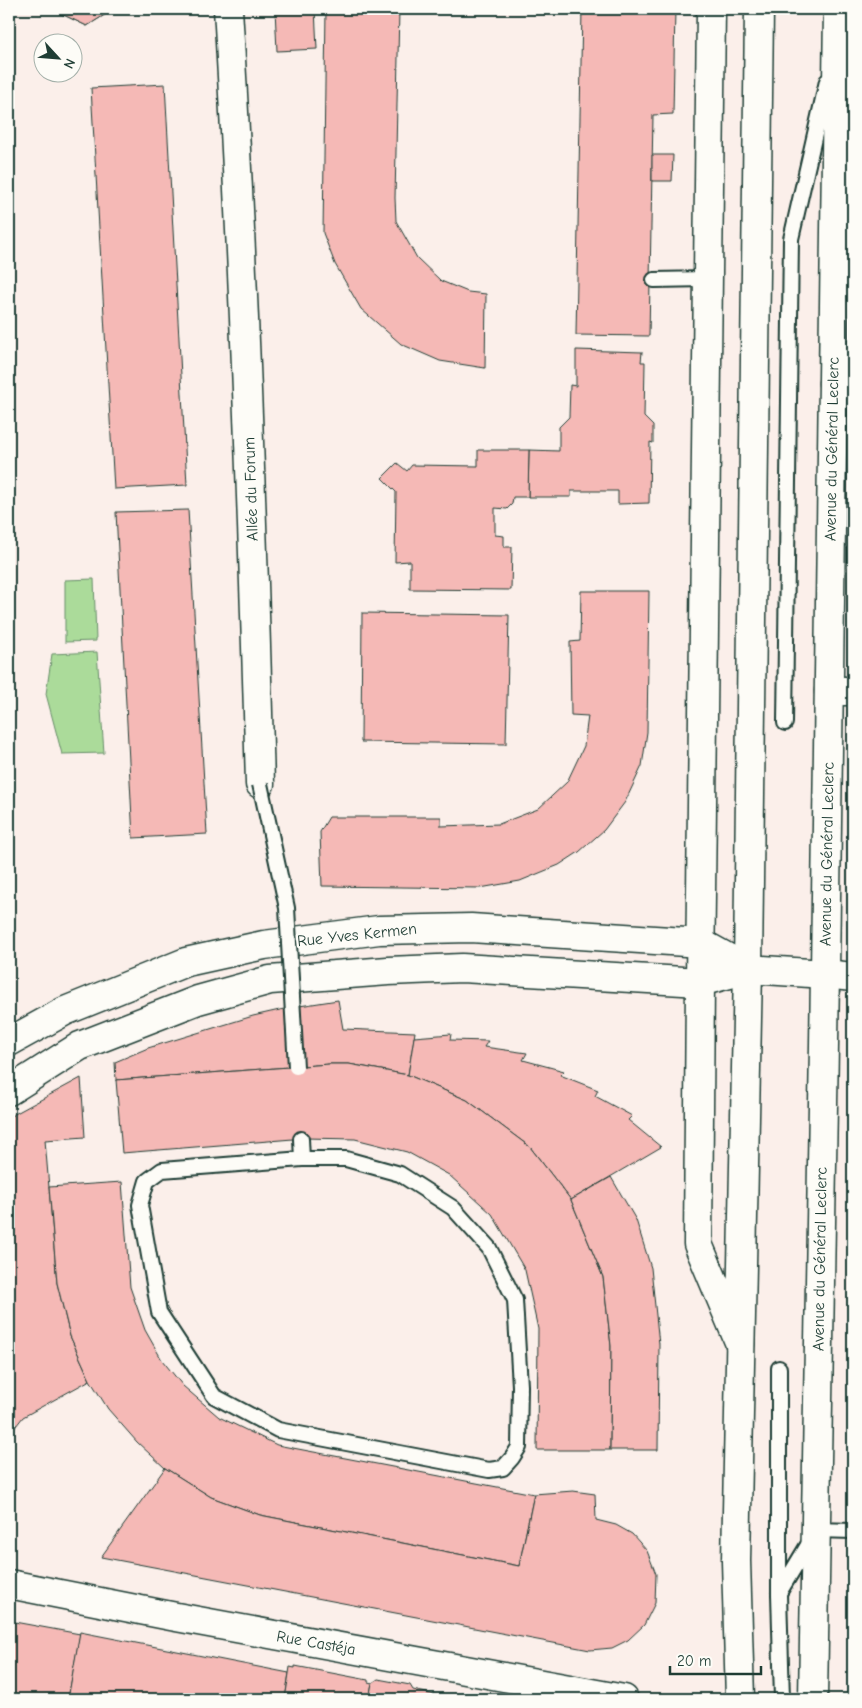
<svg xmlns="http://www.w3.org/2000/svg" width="862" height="1708" viewBox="0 0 862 1708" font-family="'Comic Neue',sans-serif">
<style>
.green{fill:#abdb9a;stroke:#658c67}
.building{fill:#f5b9b6;stroke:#1f3d34}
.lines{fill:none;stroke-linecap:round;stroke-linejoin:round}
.service-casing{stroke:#1f3d34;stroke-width:18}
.minor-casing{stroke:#1f3d34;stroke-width:31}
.tertiary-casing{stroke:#1f3d34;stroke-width:31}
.secondary-casing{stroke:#1f3d34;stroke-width:31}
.primary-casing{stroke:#1f3d34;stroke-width:31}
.service{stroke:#fdfcf7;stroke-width:14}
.minor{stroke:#fdfcf7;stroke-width:28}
.tertiary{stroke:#fdfcf7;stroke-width:28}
.secondary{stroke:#fdfcf7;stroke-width:28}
.primary{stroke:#fdfcf7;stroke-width:28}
.service-bridge-casing{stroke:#1f3d34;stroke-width:18;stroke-linecap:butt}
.service-bridge{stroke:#fdfcf7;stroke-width:14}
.labels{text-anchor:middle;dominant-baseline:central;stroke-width:4.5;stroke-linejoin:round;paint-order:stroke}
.street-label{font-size:16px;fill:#1f3d34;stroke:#fdfcf7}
</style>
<rect width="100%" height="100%" fill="#fbefea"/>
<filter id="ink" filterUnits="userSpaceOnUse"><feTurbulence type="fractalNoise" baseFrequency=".02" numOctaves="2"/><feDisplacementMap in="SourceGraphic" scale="10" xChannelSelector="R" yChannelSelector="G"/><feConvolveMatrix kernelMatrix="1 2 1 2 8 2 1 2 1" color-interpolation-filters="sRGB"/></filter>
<g filter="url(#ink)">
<!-- green -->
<g class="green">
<polygon points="94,579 96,641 65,642 65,580"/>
<polygon points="97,652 104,753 62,754 46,694 52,654"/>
</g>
<!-- building -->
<g class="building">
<polygon points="51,9 114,9 87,26"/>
<polygon points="51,9 114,9 87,26"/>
<polygon points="275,9 315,9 317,49 277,51"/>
<polygon points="326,9 399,9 395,198 396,221 417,258 441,281 468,292 486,294 485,368 440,361 401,344 361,309 335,264 323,233"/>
<polygon points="582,9 675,9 673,114 653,115 649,336 576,335"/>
<polygon points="165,84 187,485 114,489 91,88"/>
<polygon points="652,155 673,155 672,181 652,181"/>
<polygon points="576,350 642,352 641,362 645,362 644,417 653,426 653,443 650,442 649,503 618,504 618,491 571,491 571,497 528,497 529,450 559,451 559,427 569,417 570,385 576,386"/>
<polygon points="478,450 529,450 528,497 513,497 512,504 507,509 495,508 495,535 504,536 504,547 512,547 511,590 410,589 410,561 395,562 396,492 382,478 397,463 407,471 412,465 478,466"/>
<polygon points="188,510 207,834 133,838 116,512"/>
<polygon points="581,591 649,591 647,732 642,766 625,802 604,830 579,852 559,865 520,881 480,888 322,886 320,832 329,817 441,817 441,826 499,824 538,809 567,782 584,746 588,716 571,715 570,642 580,641"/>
<polygon points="362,613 509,615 506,744 361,742"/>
<polygon points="338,1000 343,1029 415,1032 408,1075 349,1064 329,1064 116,1080 115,1062 148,1048 253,1016 293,1007"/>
<polygon points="451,1034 450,1040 488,1041 484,1047 527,1053 523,1060 564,1071 560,1075 598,1090 595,1096 632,1116 628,1120 661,1147 571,1200 530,1147 467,1100 408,1075 414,1037"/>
<polygon points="329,1064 349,1064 408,1075 467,1100 530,1147 571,1200 603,1277 611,1346 610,1450 537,1450 538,1329 525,1270 492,1214 449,1175 407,1152 355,1139 305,1138 122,1153 116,1080"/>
<polygon points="81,1078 85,1137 45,1140 57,1283 70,1336 90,1380 23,1417 9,1435 9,1117"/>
<polygon points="611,1177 636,1220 651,1268 659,1344 658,1450 610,1450 611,1346 603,1277 571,1200"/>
<polygon points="122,1182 130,1287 145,1330 162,1360 183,1386 219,1417 277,1445 534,1494 519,1566 260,1515 211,1497 165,1468 137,1442 108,1409 90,1380 70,1336 57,1283 49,1187"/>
<polygon points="165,1468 211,1497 260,1515 519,1566 534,1494 573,1491 595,1494 596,1520 616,1525 632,1534 647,1551 656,1574 655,1603 644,1625 628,1640 612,1648 590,1650 101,1557"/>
<polygon points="9,1621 80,1634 68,1699 9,1699"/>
<polygon points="80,1632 289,1673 285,1699 68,1699"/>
<polygon points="295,1666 368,1680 368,1682 372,1683 369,1699 285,1699 290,1667 295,1668"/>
<polygon points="378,1679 410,1685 413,1690 453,1699 369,1699 372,1683"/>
</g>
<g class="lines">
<defs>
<g id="service">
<polyline points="654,280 707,279"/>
<polyline points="785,723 791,239 827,81"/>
<polyline points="301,1139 302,1159"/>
<polygon points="302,1159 346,1159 400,1174 453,1208 489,1248 515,1300 520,1386 519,1447 512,1458 503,1468 489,1470 278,1430 214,1396 159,1312 140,1205 147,1181 162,1170"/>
<polyline points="779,1368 779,1594 782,1699"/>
<polyline points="779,1593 817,1530 853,1531"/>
</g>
<g id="minor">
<path d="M228 9C244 267 253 525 260 784"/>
<polyline points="711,9 700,982 698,1244 740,1344"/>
<polyline points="833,383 853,384"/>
<polyline points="829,691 853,691"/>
<polyline points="9,1584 171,1616 624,1699"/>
</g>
<g id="tertiary">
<polyline points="9,1042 65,1011 186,962 264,945 379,930 471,928 701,943 748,969"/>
<polyline points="9,1091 80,1046 198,1000 270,980 388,971 462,968 700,982 748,969 825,974"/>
</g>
<polyline id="secondary" points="825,974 853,977"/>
<g id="primary">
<polyline points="740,1699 736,1561 748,969 759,9"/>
<polyline points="813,1699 824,1045 838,9"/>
</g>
</defs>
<!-- service casing -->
<use href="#service" class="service-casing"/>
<!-- minor casing -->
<use href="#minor" class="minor-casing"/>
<!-- tertiary casing -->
<use href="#tertiary" class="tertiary-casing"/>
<!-- secondary casing -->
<use href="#secondary" class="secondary-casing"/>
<!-- primary casing -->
<use href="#primary" class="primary-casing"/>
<!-- service -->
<use href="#service" class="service"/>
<!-- minor -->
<use href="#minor" class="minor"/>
<!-- tertiary -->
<use href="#tertiary" class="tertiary"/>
<!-- secondary -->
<use href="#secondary" class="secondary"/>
<!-- primary -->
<use href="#primary" class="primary"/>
<defs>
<polyline id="service-bridge" points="260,784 287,908 296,1067"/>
</defs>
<!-- service-bridge casing -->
<use href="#service-bridge" class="service-bridge-casing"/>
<!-- service-bridge -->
<use href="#service-bridge" class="service-bridge"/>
</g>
</g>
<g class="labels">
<!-- street labels -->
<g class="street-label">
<text transform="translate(832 449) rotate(-89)">Avenue du Général Leclerc</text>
<text transform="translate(251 489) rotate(-92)">Allée du Forum</text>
<text transform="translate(827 854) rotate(-89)">Avenue du Général Leclerc</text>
<text transform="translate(357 935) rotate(-6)">Rue Yves Kermen</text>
<text transform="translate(820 1259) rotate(-89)">Avenue du Général Leclerc</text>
<text transform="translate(316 1643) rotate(10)">Rue Castéja</text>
</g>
</g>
<!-- margin -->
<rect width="862" height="1708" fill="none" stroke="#fdfcf7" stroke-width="30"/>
<rect x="15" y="15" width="832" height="1678" fill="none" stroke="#1f3d34" stroke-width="2" filter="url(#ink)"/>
<!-- north arrow -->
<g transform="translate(58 58) rotate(116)"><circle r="24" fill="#fdfcf7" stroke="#a4b0a9"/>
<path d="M0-4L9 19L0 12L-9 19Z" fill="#1f3d34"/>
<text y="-8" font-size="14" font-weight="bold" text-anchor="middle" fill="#1f3d34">N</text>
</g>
<!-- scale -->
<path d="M670 1666v8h91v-8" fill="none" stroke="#1f3d34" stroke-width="2.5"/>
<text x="677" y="1666" font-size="15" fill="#1f3d34" stroke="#fdfcf7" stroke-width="4" paint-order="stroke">20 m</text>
</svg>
